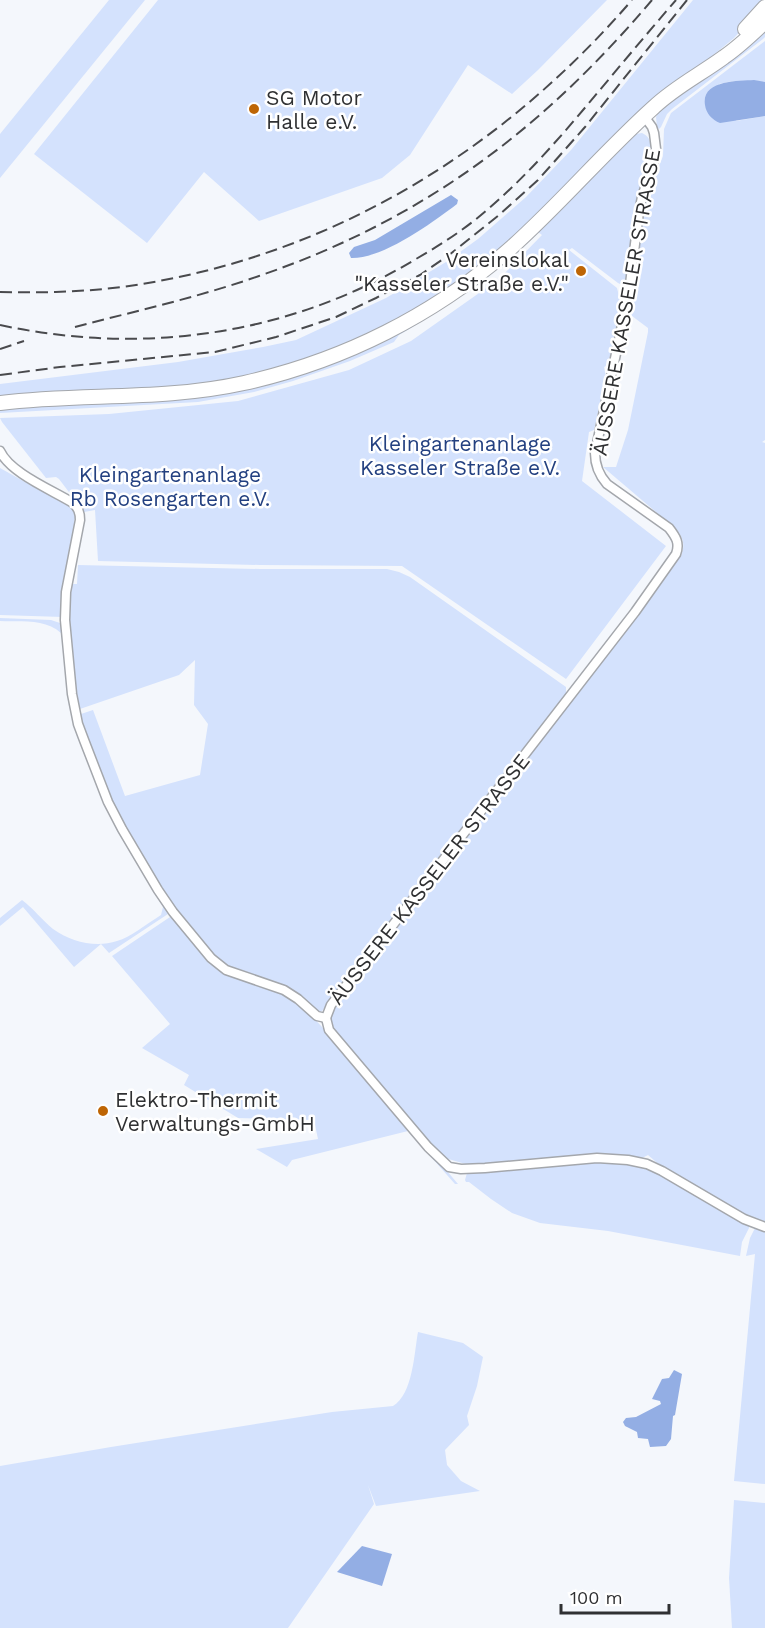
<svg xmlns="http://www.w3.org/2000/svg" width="765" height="1628" viewBox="0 0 765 1628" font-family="'Work Sans',sans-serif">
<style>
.green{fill:#d4e2fd}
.water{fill:#93aee4}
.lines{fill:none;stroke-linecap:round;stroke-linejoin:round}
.minor-casing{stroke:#a4a7ac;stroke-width:11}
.primary-casing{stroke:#a4a7ac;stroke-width:16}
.minor{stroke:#fff;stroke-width:8}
.primary{stroke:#fff;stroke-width:14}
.rail{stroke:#494a4d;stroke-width:2;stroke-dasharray:12 6;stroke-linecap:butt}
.poi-dot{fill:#be6504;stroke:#fff;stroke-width:2}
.labels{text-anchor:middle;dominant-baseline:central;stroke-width:5;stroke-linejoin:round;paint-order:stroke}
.poi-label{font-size:21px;fill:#2f3032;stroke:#fff;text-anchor:start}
.street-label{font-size:21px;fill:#2f3032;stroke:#fff}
.park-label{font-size:21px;fill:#234080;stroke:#fff}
</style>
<rect width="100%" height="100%" fill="#f4f7fc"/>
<!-- green -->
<g class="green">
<polygon points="109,0 145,0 0,178 0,134"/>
<polygon points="158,0 607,0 538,70 512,94 468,65 410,155 382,178 259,221 204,172 147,243 34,154"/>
<polygon points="693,0 765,0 765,4 734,38 711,57 671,86 544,211 458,285 346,348 222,384 0,399 0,384 178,362 263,347 296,340 386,298 446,262 478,239 526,197 571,150"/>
<polygon points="765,29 765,37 763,39 672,109 667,114 661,127 659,129 657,127 656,117 661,108"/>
<path d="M765 41V82L733 81 719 84 736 121 765 116V440L762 442 765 443V1225L745 1216 663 1168 648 1155 638 1160 469 1165 445 1158 428 1143 384 1088 337 1034 329 1019 333 1009 681 556C685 545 684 539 676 529L603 467H616L628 430 648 332V328L628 313 633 290 637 289 640 272 635 269 638 234 648 190H655L656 188 653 182 663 156 664 129 671 113Z"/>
<path d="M642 133C661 141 644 170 639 183L642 185 635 212 628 277 625 284 622 285 618 283 572 248 569 250 617 288 621 304 608 365 604 367 606 377 594 430 589 432 582 481 666 546 566 679 402 566 260 565 98 561 95 510 84 512 59 479 56 477 46 478 2 422 0 418 109 414 238 401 349 370 411 341 499 279 542 235 538 232C494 275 452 304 399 335L394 342 350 361 293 381 254 392 198 402 0 413V407L224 391 428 314 630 138 636 134Z"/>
<polygon points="0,468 68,506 74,511 75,517 64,593 63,617 0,615"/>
<path d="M78 565 260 569H387L399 572 410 577 566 687V694L322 1011 318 1013 302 1000 237 972 214 958 168 902 112 804 79 717 81 714 93 710 125 796 200 775 208 724 194 705 195 660 179 675 77 710C71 669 68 627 70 586L72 584H77Z"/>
<path d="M0 618 51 620 60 623 62 627 77 733 169 911 168 914 109 953 101 944 74 967 23 907 0 926V918L22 900C33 908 42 920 53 929 71 942 96 948 117 941 131 937 145 925 158 917L161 915 163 907 118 832 104 803 77 736 69 706 64 651 61 633C45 618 20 622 0 621Z"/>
<polygon points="170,917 173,917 209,960 286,994 313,1017 374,1085 458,1184 455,1184 408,1131 292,1160 287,1167 256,1149 318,1139 314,1120 238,1118 184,1085 189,1075 142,1048 170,1024 112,956"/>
<path d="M598 1162H617L652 1169 749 1225V1228L742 1242 740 1256 608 1231 540 1223 512 1213 491 1199 469 1182H466L465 1180 467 1173C477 1171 485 1173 493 1170Z"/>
<polygon points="755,1228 765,1229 765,1484 734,1481 755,1254 746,1256 750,1238"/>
<path d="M418 1332 463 1343 483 1357 477 1386 467 1416 469 1425 445 1450 447 1465 461 1481 480 1491 376 1506 368 1485 374 1504 288 1628H0V1466L111 1447 332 1412 393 1406C413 1394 414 1354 418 1332Z"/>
<polygon points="734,1500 765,1503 765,1628 732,1628 729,1578"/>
</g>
<!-- water -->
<g class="water">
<path d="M754 80 765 82V116L720 123C712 120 706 113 705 105 701 80 738 81 754 80Z"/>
<path d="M451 195 458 200 457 204C432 223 383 259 351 258L349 253 354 247 375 240Z"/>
<polygon points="674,1370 682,1374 675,1415 673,1416 671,1439 666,1446 650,1447 648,1439 638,1438 637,1432 625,1426 623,1422 626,1418 636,1417 661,1404 660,1401 652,1399 662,1379 669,1378"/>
<polygon points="362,1546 392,1554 382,1586 337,1572"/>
</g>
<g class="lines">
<defs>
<g id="minor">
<path d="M0 451C10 473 52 490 73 503 78 508 80 512 80 520L66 592 65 620 72 694 78 724 84 740 108 802 122 829 158 890 173 912 211 958 226 970 284 990 298 999 317 1016 326 1018"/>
<path d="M326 1018 331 1005 635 612 676 554C680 543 676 537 669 528L607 484C599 475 595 465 595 453L629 292 639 212 642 197 654 160 656 149 654 133 652 127 644 116"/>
<polyline points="326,1018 329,1030 428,1147 449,1167 461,1169 485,1168 597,1158 628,1160 647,1164 662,1171 744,1219 765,1227"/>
</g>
<g id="primary">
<polyline points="745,29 765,7"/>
<path d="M0 403C81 393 163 401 244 383 343 361 435 315 512 247 561 203 604 152 654 107 675 87 701 74 724 57 739 47 752 34 765 22"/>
</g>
</defs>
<!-- minor casing -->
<use href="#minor" class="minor-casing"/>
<!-- primary casing -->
<use href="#primary" class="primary-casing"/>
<!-- minor -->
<use href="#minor" class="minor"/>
<!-- primary -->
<use href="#primary" class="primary"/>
<!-- rail -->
<g class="rail">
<path d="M0 292C41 293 81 292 122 287 326 259 499 154 632 0"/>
<path d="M0 325C144 356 290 335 416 259 442 244 465 229 487 210 529 174 564 133 599 91 625 60 650 30 676 0"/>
<path d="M75 327C136 311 199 297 259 276 422 220 541 131 652 0"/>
<polyline points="0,349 24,341"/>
<polyline points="0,375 60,367 215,352 276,337 336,317 376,298 420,275 449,255 499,215 538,180 585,127 687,0"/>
</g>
</g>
<!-- markers -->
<g class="poi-dot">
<circle cx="254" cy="109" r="6"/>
<circle cx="581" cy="271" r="6"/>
<circle cx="103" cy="1111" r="6"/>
</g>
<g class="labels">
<!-- poi labels -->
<g class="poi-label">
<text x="266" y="97">SG Motor<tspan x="266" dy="24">Halle e.V.</tspan></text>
<text x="569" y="259" text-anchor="end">Vereinslokal<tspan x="569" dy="24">"Kasseler Straße e.V."</tspan></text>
<text x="115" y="1099">Elektro-Thermit<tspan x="115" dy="24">Verwaltungs-GmbH</tspan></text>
</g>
<!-- street labels -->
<g class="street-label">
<text transform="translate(626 302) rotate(-80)">ÄUSSERE KASSELER STRASSE</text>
<text transform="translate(429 879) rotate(-52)">ÄUSSERE KASSELER STRASSE</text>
</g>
<!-- park labels -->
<g class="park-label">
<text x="460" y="443">Kleingartenanlage<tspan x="460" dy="24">Kasseler Straße e.V.</tspan></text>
<text x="170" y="474">Kleingartenanlage<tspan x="170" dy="24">Rb Rosengarten e.V.</tspan></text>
</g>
</g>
<!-- scale -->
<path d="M561 1604v9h108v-9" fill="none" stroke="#2f3032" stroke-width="3"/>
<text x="570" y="1604" font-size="18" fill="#2f3032" stroke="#ffffff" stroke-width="4.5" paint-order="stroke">100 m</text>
</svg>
